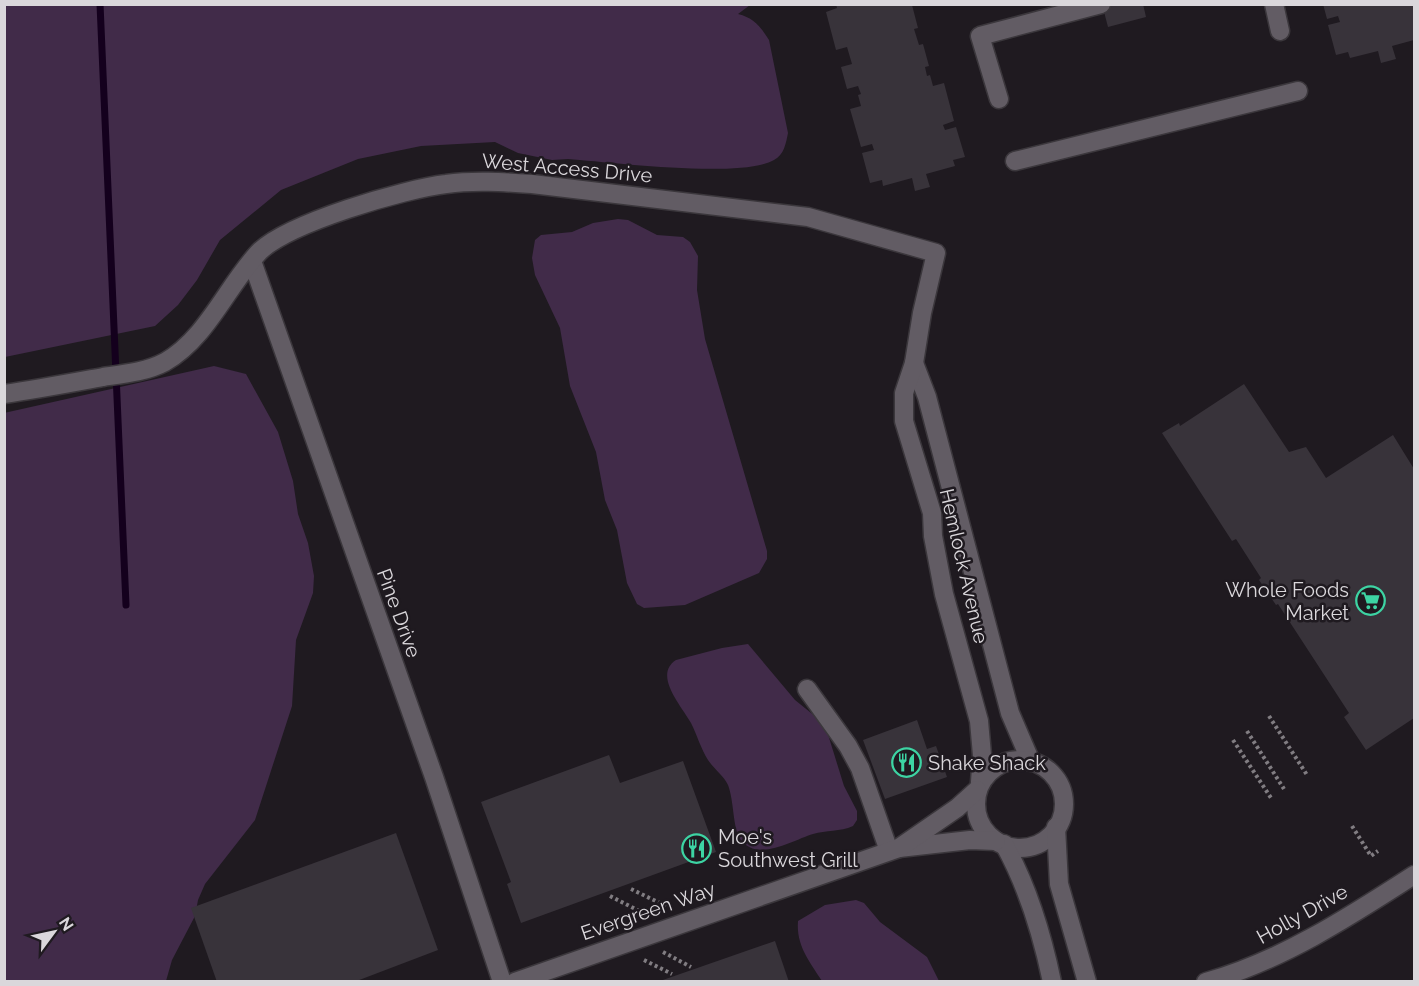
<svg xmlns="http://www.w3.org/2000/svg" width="1419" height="986" viewBox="0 0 1419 986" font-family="Raleway,sans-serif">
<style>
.green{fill:#412b49}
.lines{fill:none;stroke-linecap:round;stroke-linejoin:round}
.stream{stroke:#14001d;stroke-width:7}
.building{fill:#38333a}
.minor-casing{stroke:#3b373c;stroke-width:21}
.path{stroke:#817d82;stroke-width:4;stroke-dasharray:3 3;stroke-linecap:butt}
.minor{stroke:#625c64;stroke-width:18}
.labels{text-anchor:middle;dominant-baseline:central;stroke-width:5;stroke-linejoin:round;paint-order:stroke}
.street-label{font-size:20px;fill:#dad7db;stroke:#1f1a20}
.poi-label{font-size:20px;fill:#dad7db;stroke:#1f1a20;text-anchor:start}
</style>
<rect width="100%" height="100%" fill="#1f1a20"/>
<!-- green -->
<g class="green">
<path d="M4 5H750L738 14C754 18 761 27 769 40L788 133C786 143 784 155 774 160 740 179 610 162 568 159L552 160 518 153 495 142 421 146 358 159 281 190 220 240 197 280 178 305 155 326 5 357Z"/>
<polygon points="618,219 628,220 657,235 683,237 690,242 698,256 697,290 705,339 767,551 767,559 759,573 685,605 644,608 637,604 627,583 617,530 605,500 596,452 570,386 560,328 535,275 532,258 535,240 541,235 572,232 593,223"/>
<polygon points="214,366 246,374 278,432 293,481 298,514 308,543 314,576 313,593 296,640 292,706 255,820 205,884 198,900 195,916 172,960 166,981 5,981 4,413"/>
<path d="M748 644 795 700 821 721 826 728 844 786 857 811V820L853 826C840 832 826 830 813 834 793 840 757 863 740 839 733 829 734 800 728 785 724 776 714 769 708 760 701 749 697 735 691 723 681 705 653 675 676 660L722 648Z"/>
<path d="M856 900 864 903 880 922 927 957 939 981H822C809 961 796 945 798 921L825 905Z"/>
</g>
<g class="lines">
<!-- stream -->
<polyline class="stream" points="100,4 126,605"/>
</g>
<!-- building -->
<g class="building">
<polygon points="836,4 912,5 918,28 914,29 919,45 923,44 929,66 925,67 927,76 930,75 933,86 944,83 954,121 943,125 945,130 956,127 965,157 953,160 955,166 926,174 930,187 915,191 912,178 883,186 882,180 870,183 862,153 874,150 872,144 861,147 850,109 861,106 858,95 861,94 858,86 847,89 841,67 852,64 847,47 836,50 826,12 837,8"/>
<polygon points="1102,4 1143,4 1146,17 1108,27"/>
<polygon points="1323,4 1414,4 1414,40 1392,46 1396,59 1381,63 1378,51 1350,58 1348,52 1336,55 1328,25 1340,22 1338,16 1327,19"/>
<polygon points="1244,384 1289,452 1306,447 1326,478 1393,435 1414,469 1414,718 1366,750 1344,717 1349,713 1278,604 1276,605 1259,580 1261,578 1236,539 1232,541 1162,433 1179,423 1180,426"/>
<polygon points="917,720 927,749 936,746 947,777 885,799 863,740"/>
<polygon points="609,755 620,783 683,761 716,852 521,923 507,884 511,882 481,802"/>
<polygon points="396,833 438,950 354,982 217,982 191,908"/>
<polygon points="775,941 789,982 660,982 660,981"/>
</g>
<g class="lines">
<defs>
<g id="minor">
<polyline points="1274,4 1280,31"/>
<polyline points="999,99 980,36 1101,4"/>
<polyline points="1015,161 1298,91"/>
<polyline points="252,261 434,777 502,982"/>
<polyline points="914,363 927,397 1010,713 1031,762"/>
<path d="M4 394C38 389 70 383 103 377 124 374 146 372 165 362 207 338 227 286 259 252 288 223 404 189 446 184 474 180 503 182 532 184L808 217 936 253 922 313 914 363 904 393V421L932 513 933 536 944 594 979 721 982 755 980 782"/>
<polyline points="807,689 848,746 860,768 889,851"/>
<circle cx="1020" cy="804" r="44"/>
<polyline points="1056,827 1059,884 1087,982"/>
<path d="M1004 844C1028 887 1042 934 1052 982"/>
<polyline points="899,848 970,840 996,841"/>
<polyline points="515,982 899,848 957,808 977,790"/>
<path d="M1206 982C1281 961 1349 917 1414 875"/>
</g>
</defs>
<!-- minor casing -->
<use href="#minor" class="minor-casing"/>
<!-- path -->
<g class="path">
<polyline points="1269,716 1307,775"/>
<polyline points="1247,731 1284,789"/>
<polyline points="1233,740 1271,798"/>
<polyline points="1352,826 1371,856 1378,851"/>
<polyline points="631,889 668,907"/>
<polyline points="610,896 647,915"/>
<polyline points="663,952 691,967"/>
<polyline points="644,960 672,974"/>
</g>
<!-- minor -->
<use href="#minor" class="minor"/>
</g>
<!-- icons -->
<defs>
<symbol id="supermarket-ring" viewBox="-11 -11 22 22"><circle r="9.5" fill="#1f1a20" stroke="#3dd4a3" stroke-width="1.5"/><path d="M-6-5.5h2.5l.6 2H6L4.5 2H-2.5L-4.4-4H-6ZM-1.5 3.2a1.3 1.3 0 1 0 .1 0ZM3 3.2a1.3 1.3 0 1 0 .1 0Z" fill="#3dd4a3"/></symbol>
<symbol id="restaurant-ring" viewBox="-11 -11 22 22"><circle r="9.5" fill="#1f1a20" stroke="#3dd4a3" stroke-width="1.5"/><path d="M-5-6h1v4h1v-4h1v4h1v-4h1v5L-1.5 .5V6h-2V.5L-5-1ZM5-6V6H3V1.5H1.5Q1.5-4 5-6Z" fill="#3dd4a3"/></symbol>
</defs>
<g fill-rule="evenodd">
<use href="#supermarket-ring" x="1354" y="584" width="33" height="33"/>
<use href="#restaurant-ring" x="890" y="746" width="33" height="33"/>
<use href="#restaurant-ring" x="680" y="832" width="33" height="33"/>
</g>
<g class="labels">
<!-- street labels -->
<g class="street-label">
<text transform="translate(567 168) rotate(5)">West Access Drive</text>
<text transform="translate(964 566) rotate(77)">Hemlock Avenue</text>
<text transform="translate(399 613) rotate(70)">Pine Drive</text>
<text transform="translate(648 911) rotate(-19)">Evergreen Way</text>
<text transform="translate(1302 914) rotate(-29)">Holly Drive</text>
</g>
<!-- poi labels -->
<g class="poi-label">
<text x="1349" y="590" text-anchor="end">Whole Foods<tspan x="1349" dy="23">Market</tspan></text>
<text x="928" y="763">Shake Shack</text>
<text x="718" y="837">Moe's<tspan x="718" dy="23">Southwest Grill</tspan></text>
</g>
</g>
<!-- border -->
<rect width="1419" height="986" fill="none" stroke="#dad7db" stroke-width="12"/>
<!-- north arrow -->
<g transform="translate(54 932) rotate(57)" stroke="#1f1a20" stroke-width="4.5" paint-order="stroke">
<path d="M0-4.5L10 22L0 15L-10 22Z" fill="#dad7db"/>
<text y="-9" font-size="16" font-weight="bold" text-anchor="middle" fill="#dad7db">N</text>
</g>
</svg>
